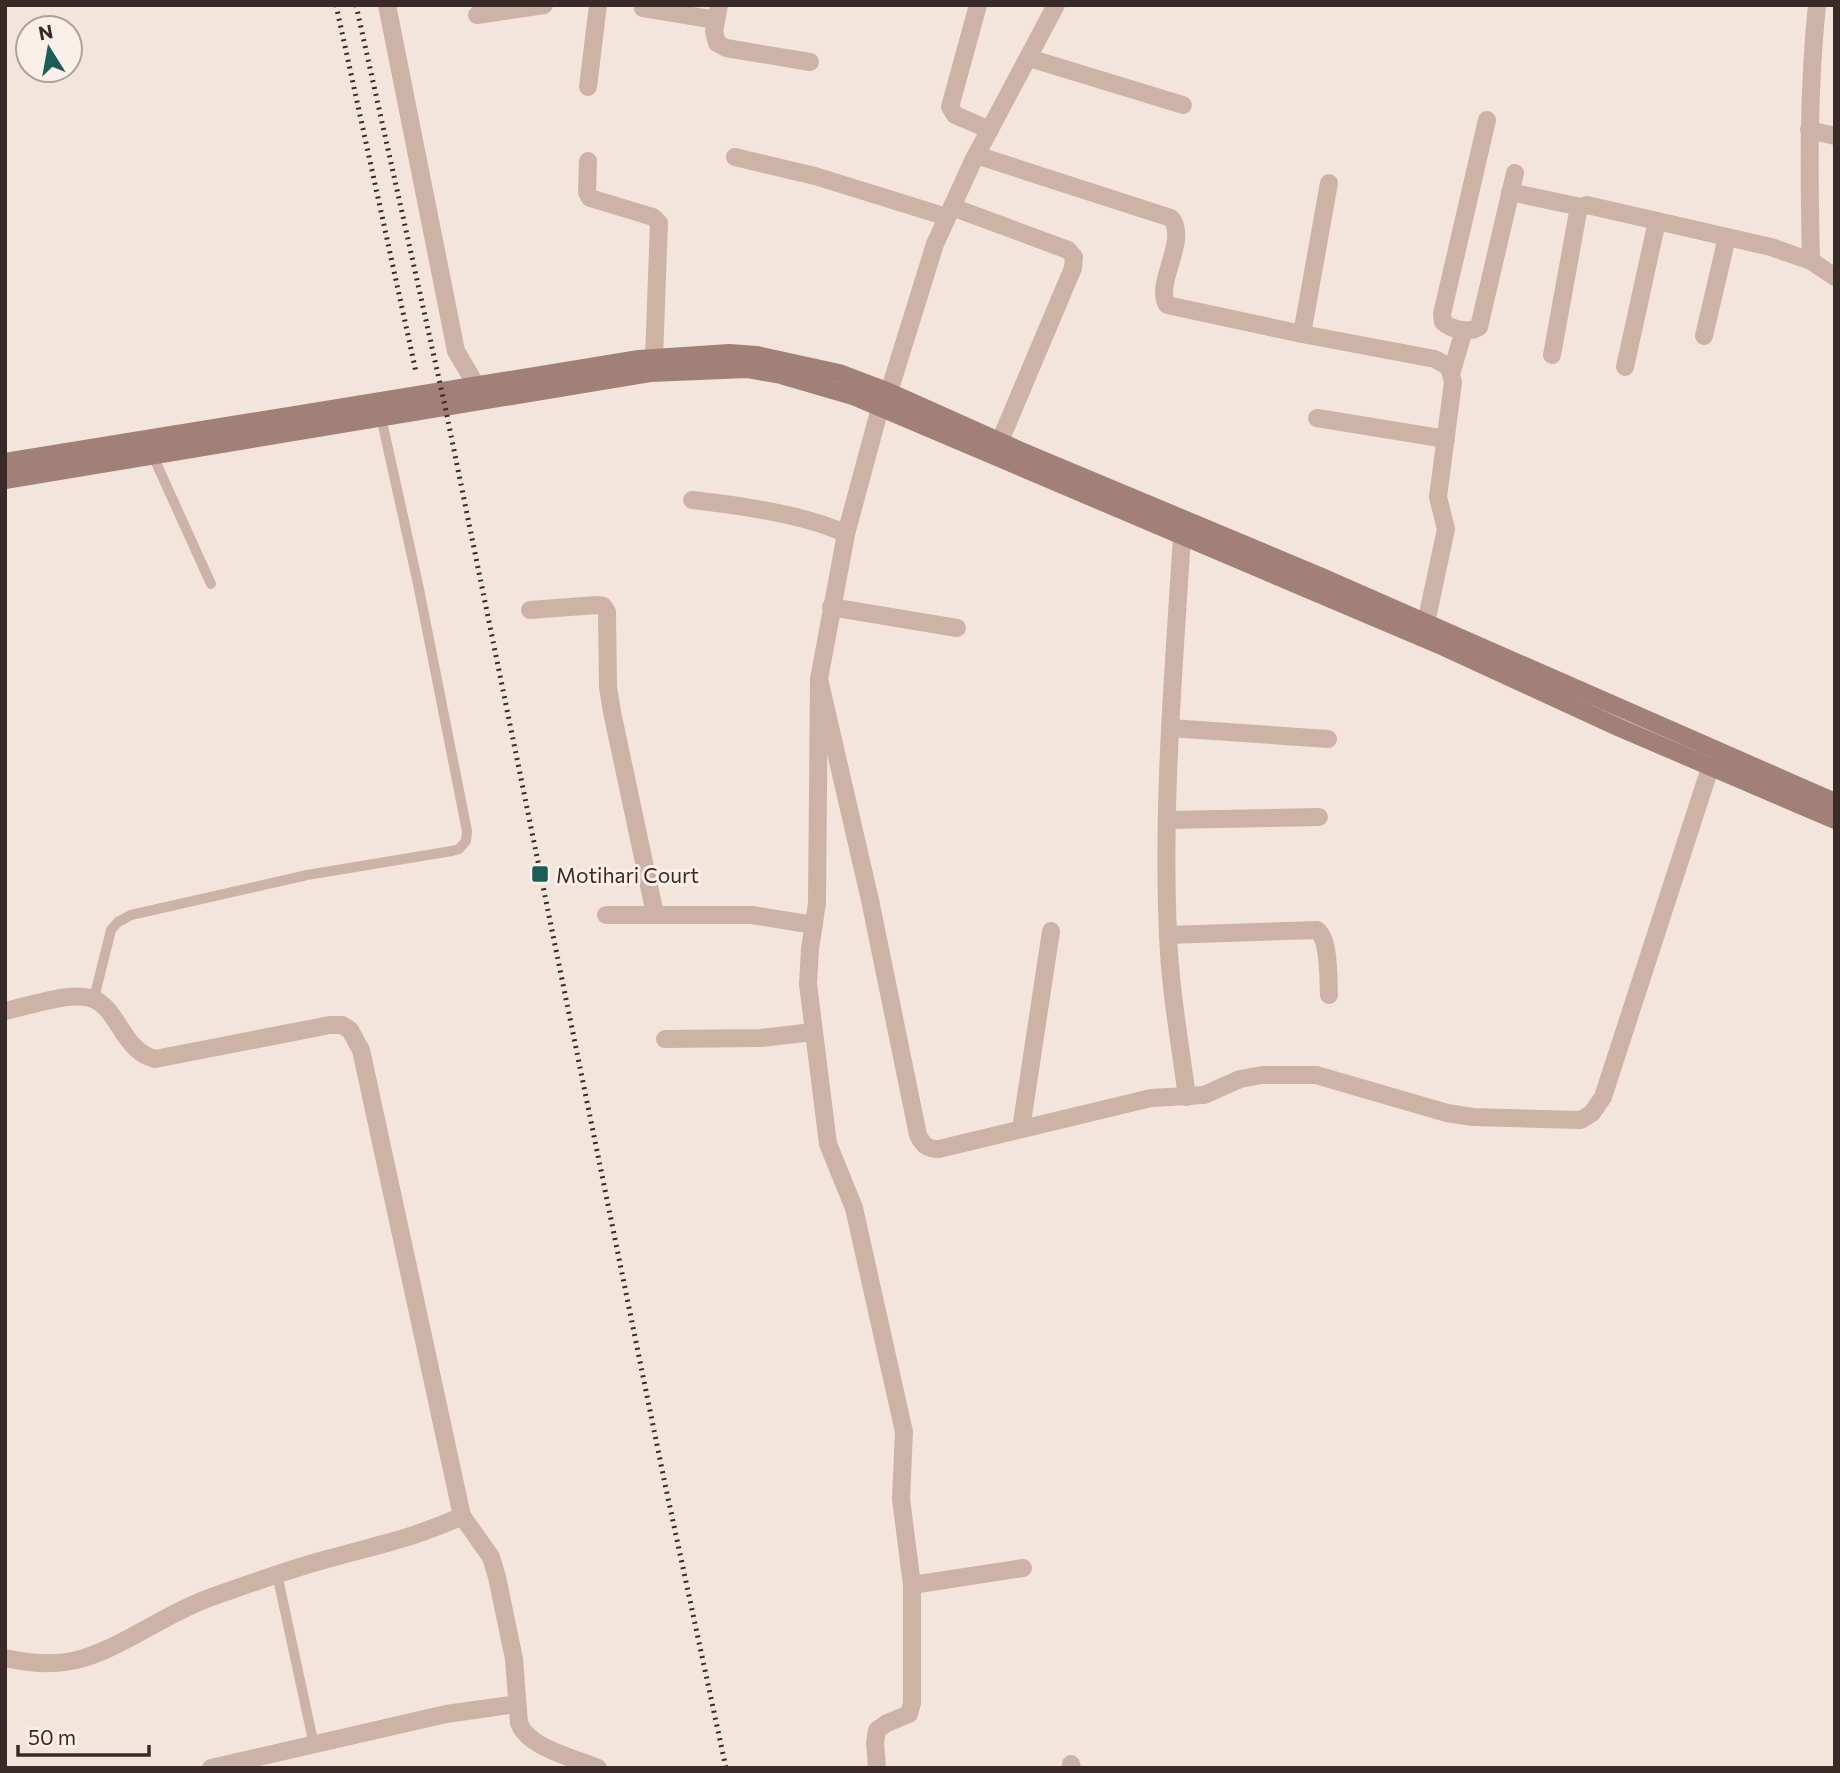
<svg xmlns="http://www.w3.org/2000/svg" width="1840" height="1773" viewBox="0 0 1840 1773" font-family="Commissioner,sans-serif">
<style>
.lines{fill:none;stroke-linecap:round;stroke-linejoin:round}
.service{stroke:#cdb2a7;stroke-width:10}
.minor{stroke:#cdb2a7;stroke-width:18}
.tertiary{stroke:#cdb2a7;stroke-width:18}
.secondary{stroke:#a18078;stroke-width:18}
.rail{stroke:#392a28;stroke-width:5;stroke-dasharray:2 5;stroke-linecap:butt}
.poi-dot{fill:#1a5e57;stroke:#fbf0e9;stroke-width:2.5}
.labels{text-anchor:middle;dominant-baseline:central;stroke-width:6;stroke-linejoin:round;paint-order:stroke}
.poi-label{font-size:21px;fill:#392a28;stroke:#fbf0e9;text-anchor:start}
</style>
<rect width="100%" height="100%" fill="#f4e5dc"/>
<g class="lines">
<!-- service -->
<g class="service">
<polyline points="153,456 211,584"/>
<polyline points="94,998 111,930 118,922 131,915 307,875 452,851 459,849 466,841 467,831 418,584 381,417"/>
<polyline points="277,1574 314,1745"/>
</g>
<!-- minor -->
<g class="minor">
<polyline points="387,5 456,351 476,385"/>
<polyline points="719,5 714,31 717,43 726,48 810,62"/>
<polyline points="978,5 950,107 955,115 990,130"/>
<polyline points="643,8 716,20"/>
<polyline points="477,15 544,5"/>
<polyline points="1029,58 1183,105"/>
<polyline points="588,87 598,5"/>
<path d="M1487 120 1442 314 1443 322C1451 329 1469 334 1479 327L1515 173"/>
<polyline points="1809,130 1835,136"/>
<path d="M976 155 1171 218C1189 240 1154 283 1167 305L1302 334 1435 359 1449 367 1453 382 1438 497 1446 529 1426 623"/>
<polyline points="735,157 815,176 947,217"/>
<polyline points="588,161 587,192 590,198 653,217 659,223 654,358"/>
<polyline points="1510,192 1581,207"/>
<polyline points="952,207 1068,250 1074,257 1073,268 1000,441"/>
<path d="M1811 261C1809 176 1808 91 1817 5"/>
<polyline points="1302,334 1329,183"/>
<polyline points="1704,336 1727,237"/>
<polyline points="1552,355 1578,212 1581,207 1587,205 1771,247 1811,261 1835,277"/>
<polyline points="1625,367 1657,221"/>
<polyline points="1452,371 1464,330"/>
<polyline points="1317,418 1446,439"/>
<path d="M692 500C737 505 806 514 846 534"/>
<path d="M1182 536C1174 668 1162 801 1168 934 1170 989 1180 1043 1187 1097"/>
<polyline points="831,607 957,628"/>
<polyline points="530,610 597,605 603,606 607,612 608,687 612,712 655,914"/>
<path d="M819 679 870 900 918 1135C923 1145 927 1149 939 1149L1151 1098 1204 1095 1240 1079 1262 1075H1316L1447 1113 1473 1117 1581 1120 1592 1113 1603 1097 1710 768"/>
<polyline points="1170,728 1328,739"/>
<polyline points="1167,820 1319,817"/>
<polyline points="606,915 752,915 814,925"/>
<path d="M1168 935 1317 930C1330 940 1328 979 1329 995"/>
<path d="M5 1011C28 1006 63 994 85 997 118 1000 119 1050 155 1059L330 1025H342L350 1030 361 1050 462 1516C417 1537 378 1545 331 1558 289 1569 249 1584 209 1598 165 1614 128 1644 84 1658 57 1666 33 1664 5 1658"/>
<polyline points="665,1039 761,1038 813,1032"/>
<polyline points="1021,1129 1051,931"/>
<path d="M462 1516 491 1557 497 1577 514 1659 519 1723C528 1748 575 1758 598 1768"/>
<polyline points="912,1585 1023,1568"/>
<polyline points="1071,1764 1072,1768"/>
<polyline points="211,1768 446,1714 517,1704"/>
<polyline points="877,1768 875,1743 877,1730 887,1723 909,1714 912,1703 912,1585 901,1499 904,1432 854,1208 828,1144 808,984 810,949 817,903 819,679 846,534 880,408 888,394"/>
</g>
<!-- tertiary -->
<polyline class="tertiary" points="889,392 935,244 973,161 1056,5"/>
<!-- secondary -->
<g class="secondary">
<polyline points="5,462 639,359 729,353 757,355 839,373 889,392 1021,451 1322,577 1835,802"/>
<polyline points="5,480 650,373 747,369 781,375 853,396 1444,647 1620,728 1835,820"/>
</g>
<!-- rail -->
<g class="rail">
<polyline points="336,5 416,372"/>
<polyline points="356,5 445,406 665,1484 726,1768"/>
</g>
</g>
<!-- markers -->
<rect class="poi-dot" x="531" y="865" width="18" height="18" rx="3.5"/>
<g class="labels">
<!-- poi labels -->
<g class="poi-label">
<text x="556" y="874">Motihari Court</text>
</g>
</g>
<!-- border -->
<rect width="1840" height="1773" fill="none" stroke="#392a28" stroke-width="14"/>
<!-- north arrow -->
<g transform="translate(49 49) rotate(349)"><circle r="33" fill="#fbf0e9" stroke="#ada19c" stroke-width="2"/>
<path d="M0-5L12 26L0 18L-12 26Z" fill="#1a5e57"/>
<text y="-10" font-size="19" font-weight="bold" text-anchor="middle" fill="#392a28">N</text>
</g>
<!-- scale -->
<path d="M18 1745v10h131v-10" fill="none" stroke="#392a28" stroke-width="3.5"/>
<text x="28" y="1745" font-size="21" fill="#392a28" stroke="#fbf0e9" stroke-width="5" paint-order="stroke">50 m</text>
</svg>
